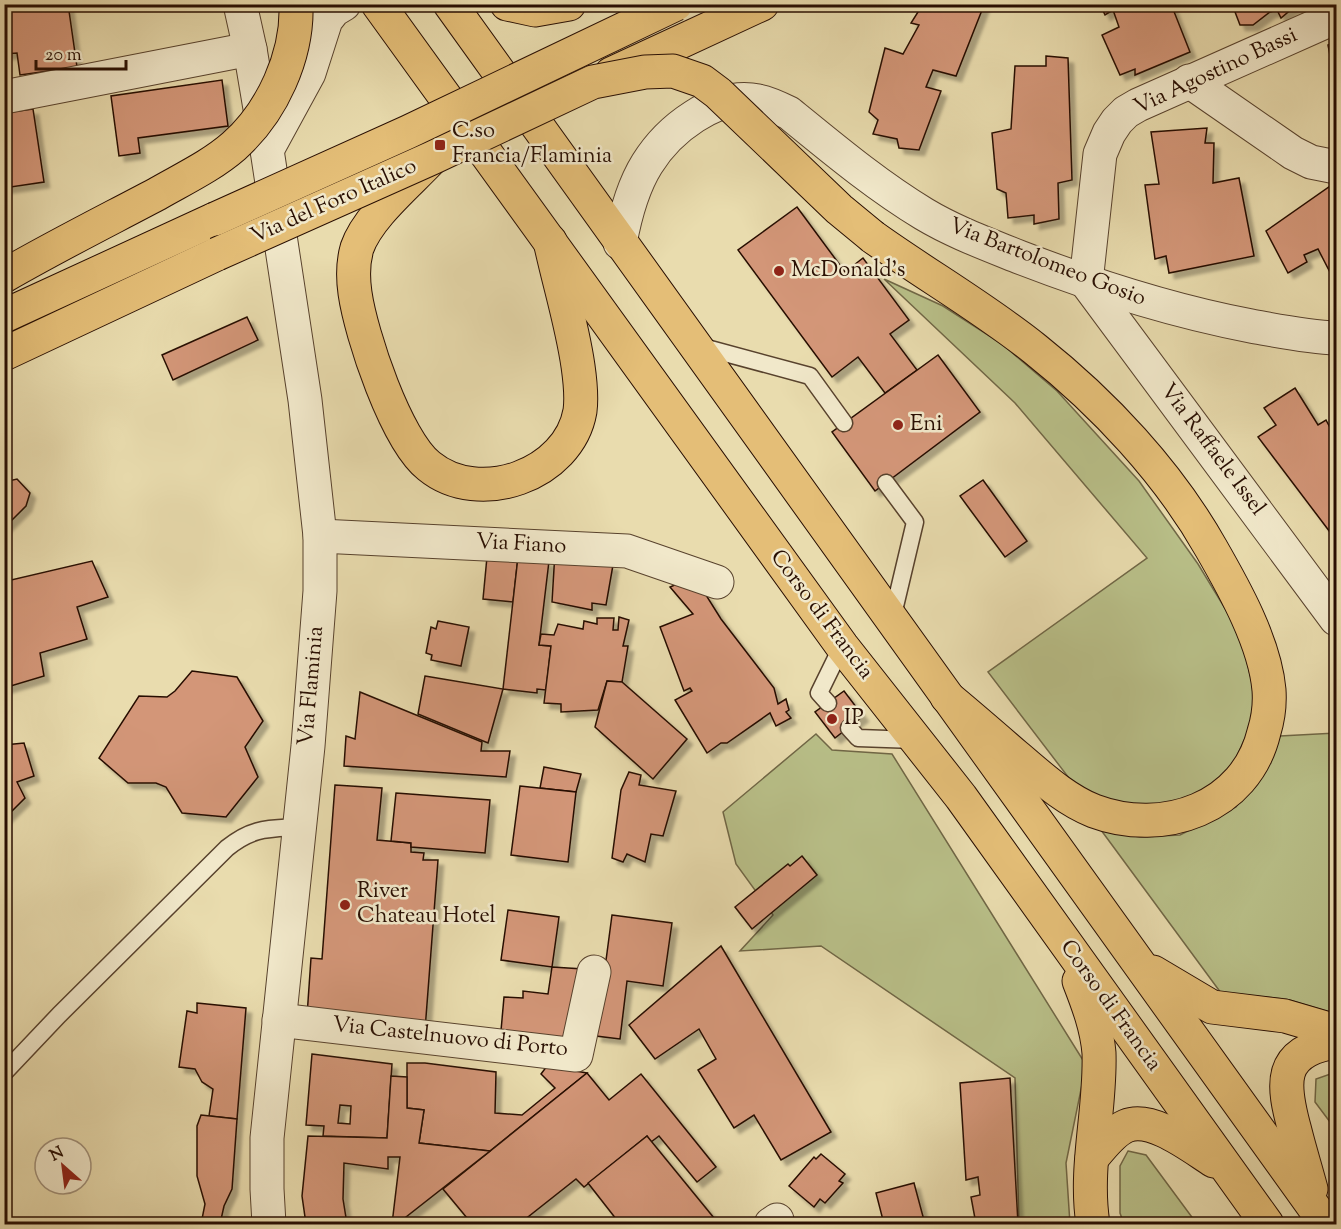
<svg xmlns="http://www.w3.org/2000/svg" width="1341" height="1229" viewBox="0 0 1341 1229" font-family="'Sorts Mill Goudy',serif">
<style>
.green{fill:#b9c089;stroke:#706746;stroke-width:1.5}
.building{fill:#d39678;stroke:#280e02;stroke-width:1.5;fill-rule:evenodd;filter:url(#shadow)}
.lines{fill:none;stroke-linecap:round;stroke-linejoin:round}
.lane-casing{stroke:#58422d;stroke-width:19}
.street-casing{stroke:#58422d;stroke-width:35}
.primary-casing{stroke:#280e02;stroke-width:35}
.highway-casing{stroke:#280e02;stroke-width:35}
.lane{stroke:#f1e8ca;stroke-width:16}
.street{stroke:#f1e8ca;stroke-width:33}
.primary{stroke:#e4be77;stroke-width:33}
.highway{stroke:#e4be77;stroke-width:33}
.highway-bridge-casing{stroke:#280e02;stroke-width:35;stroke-linecap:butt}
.highway-bridge{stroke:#e4be77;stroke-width:33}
.poi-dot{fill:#8f2418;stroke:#f1e8ca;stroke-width:2}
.labels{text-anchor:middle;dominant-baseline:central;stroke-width:5;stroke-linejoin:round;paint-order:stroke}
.street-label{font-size:22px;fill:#280e02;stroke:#f1e8ca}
.poi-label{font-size:22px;fill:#280e02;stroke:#f1e8ca;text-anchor:start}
</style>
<defs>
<filter id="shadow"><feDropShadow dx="5.5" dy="5.5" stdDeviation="1.5" flood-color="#0004"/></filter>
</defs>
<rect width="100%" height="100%" fill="#e9dcae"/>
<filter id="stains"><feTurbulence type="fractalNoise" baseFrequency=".00333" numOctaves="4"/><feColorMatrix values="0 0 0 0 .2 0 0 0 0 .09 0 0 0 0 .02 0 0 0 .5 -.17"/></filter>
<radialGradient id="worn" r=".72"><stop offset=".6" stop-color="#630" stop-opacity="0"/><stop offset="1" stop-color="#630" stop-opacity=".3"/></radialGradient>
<!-- green -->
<g class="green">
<polygon points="884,279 943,306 1002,344 1057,391 1139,481 1198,564 1229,615 1244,649 1253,687 1254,718 1232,767 1207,791 1164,809 1113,806 1075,786 988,672 1147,558 1015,403"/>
<polygon points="1336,733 1336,1014 1286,999 1221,993 1101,830 1140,837 1180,835 1236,807 1280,736"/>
<polygon points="816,734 832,750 892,754 1086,1065 1066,1163 1070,1224 1019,1224 1015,1078 821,946 740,951 773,915 736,864 723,812"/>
<polygon points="1336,1072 1336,1130 1315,1102 1316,1079"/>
<polygon points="1128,1151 1146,1155 1197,1224 1124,1224 1120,1213 1120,1166"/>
</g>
<!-- building -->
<g class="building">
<polygon points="4,4 68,4 77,67 20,75 17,53 4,54"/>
<polygon points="923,4 984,5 956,76 933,70 926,87 941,91 919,150 899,148 897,139 873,134 878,120 869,112 885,48 903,54 919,25 911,23"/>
<polygon points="1100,4 1171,4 1190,52 1135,75 1135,69 1120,75 1102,35 1119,27 1113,10 1105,15"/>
<polygon points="1232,4 1311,4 1307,7 1293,8 1281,18 1277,10 1270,12 1253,25 1240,25"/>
<polygon points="1336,42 1336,76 1334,76 1328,45"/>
<polygon points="1046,56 1068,58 1072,180 1058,183 1059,219 1034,224 1034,215 1008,218 1006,193 997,189 992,133 1011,129 1015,66 1046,66"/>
<polygon points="222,80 228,126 138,138 140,153 119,156 111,96"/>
<polygon points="33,109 44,182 4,188 4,113"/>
<polygon points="1207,128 1205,143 1214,143 1213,183 1239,178 1254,256 1169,273 1166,256 1155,259 1145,185 1159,184 1151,132"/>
<polygon points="1336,182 1336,284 1318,249 1304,255 1307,262 1288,273 1266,231"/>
<polygon points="797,207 845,272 863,258 909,320 890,334 917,370 885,393 858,357 832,377 738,250"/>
<polygon points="247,317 258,340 173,380 162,355"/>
<polygon points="938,355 980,412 875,491 832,432"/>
<polygon points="1295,388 1318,425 1326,420 1336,439 1336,540 1258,437 1276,425 1264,408"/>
<polygon points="17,479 30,493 26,506 4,528 4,482"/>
<polygon points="983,480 1027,541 1005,557 960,496"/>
<polygon points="555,552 613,565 606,605 592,603 592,610 552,602"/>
<polygon points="487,557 518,557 513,602 483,599"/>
<polygon points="518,557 549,561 539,645 551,646 546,690 537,689 537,693 503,689"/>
<polygon points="92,561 108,597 77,607 87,639 40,653 44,676 4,688 4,579 7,581"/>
<polygon points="684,581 706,595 721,619 774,688 778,704 786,699 789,710 786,712 791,718 776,726 770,713 727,743 721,743 707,753 675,700 692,691 690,688 684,691 660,627 693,614 670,587"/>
<polygon points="619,617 629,620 623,646 628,646 622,682 607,681 598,710 561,712 561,704 544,703 551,646 539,645 541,634 554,635 558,624 583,629 584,621 597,624 597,618 614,618 613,630 618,630"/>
<polygon points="438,621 469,627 461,666 431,660 432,655 426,653 431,627 436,629"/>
<polygon points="192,671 237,677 263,721 245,747 258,777 226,817 182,813 166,787 156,783 128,783 99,758 139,696 167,697 175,691"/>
<polygon points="425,676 503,689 488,743 418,714"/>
<polygon points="607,681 622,682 687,739 653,779 595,727"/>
<polygon points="844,691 863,716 835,738 815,712"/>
<polygon points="360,692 482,742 481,751 510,751 506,777 344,766 346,736 355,739"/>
<polygon points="24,743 34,776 17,782 25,798 4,819 4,745"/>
<polygon points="544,767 581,774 576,792 540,788"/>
<polygon points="629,772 641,775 639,785 676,791 663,836 651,834 645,862 627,854 623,862 612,858 621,790"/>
<polygon points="335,785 382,788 377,840 411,843 411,852 424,853 423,860 438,860 425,1030 307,1016 311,958 322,959"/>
<polygon points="520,786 576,792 568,862 511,855"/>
<polygon points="396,793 490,800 485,853 411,847 411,843 391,841"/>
<polygon points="802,856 817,875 752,929 735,907 788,864 790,866"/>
<polygon points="508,910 559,917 552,967 501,960"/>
<polygon points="612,915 672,923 663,986 627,981 620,1039 596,1036"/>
<polygon points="721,946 831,1132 781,1160 754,1115 734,1128 698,1070 716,1059 699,1029 655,1059 629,1025"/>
<polygon points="552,967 583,969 576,1049 500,1042 504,997 523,998 523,991 548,994"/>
<polygon points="197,1003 246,1008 237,1119 209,1116 213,1089 202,1082 195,1069 179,1067 187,1011 197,1013"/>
<path d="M312 1054 392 1064 387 1138 323 1136 324 1126 306 1125ZM340 1105 351 1106 350 1124 338 1123Z"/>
<polygon points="407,1063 425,1063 496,1072 495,1113 522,1115 555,1088 541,1074 547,1066 587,1073 490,1151 419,1143 424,1110 407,1108"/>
<polygon points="587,1073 609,1100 641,1074 716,1167 697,1182 659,1136 651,1142 647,1136 584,1187 576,1179 519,1224 472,1224 443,1189"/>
<polygon points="391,1076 407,1077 407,1108 424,1110 419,1143 490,1151 397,1224 392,1224 400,1157 388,1157 388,1169 344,1163 343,1199 347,1224 306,1224 302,1196 308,1136 387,1138"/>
<polygon points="1010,1078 1018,1224 976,1224 971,1197 980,1195 978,1177 966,1180 960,1083"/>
<polygon points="201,1115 237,1119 232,1189 224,1206 220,1224 201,1224 205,1204 197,1176 197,1126"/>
<polygon points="647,1136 714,1218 707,1224 620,1224 588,1183"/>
<polygon points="821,1154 845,1174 839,1181 843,1183 825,1203 820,1199 814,1207 789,1186 814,1157 816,1159"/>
<polygon points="914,1183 925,1224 884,1224 876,1193"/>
</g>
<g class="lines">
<defs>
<g id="lane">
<polyline points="699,346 810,376 844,423"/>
<polyline points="886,483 915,522 892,619"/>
<polyline points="828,703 819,693 842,646"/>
<polyline points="849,728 858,738 915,740"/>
<path d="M4 1073 59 1015 227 848C253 827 268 829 300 827"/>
</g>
<g id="street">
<polyline points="240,4 250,49 267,150 305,400 320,536 320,591 308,746 267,1138 267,1189 269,1224"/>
<polyline points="1189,81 1293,153 1311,162 1336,167"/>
<polyline points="4,97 250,49"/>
<polyline points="267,150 309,73 326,20 334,10 344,4"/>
<path d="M620 243C625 216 632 188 647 164 668 130 715 92 758 101 769 103 779 108 789 113 832 148 876 185 924 214 954 232 987 244 1019 257 1094 286 1172 311 1251 326 1279 331 1308 337 1336 338"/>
<polyline points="1086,282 1336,619"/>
<polyline points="1086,282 1100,154 1109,133 1117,121 1126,112 1138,105 1336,17"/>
<polyline points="320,536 627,551 717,582"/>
<polyline points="279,1020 576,1055 594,972"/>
<polyline points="771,1224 777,1220"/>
</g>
<g id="primary">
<polyline points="378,4 842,646 961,797 1267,1224"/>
<polyline points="450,4 1326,1224"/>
<polyline points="1153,972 1212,1007 1285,1016 1336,1031"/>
<path d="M1079 981C1088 1004 1097 1028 1099 1053 1101 1110 1084 1167 1093 1224"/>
<path d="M1092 1158C1102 1147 1112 1132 1126 1126 1152 1115 1193 1148 1214 1161"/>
<path d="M1311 1189C1306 1170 1300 1151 1295 1131 1282 1084 1277 1051 1336 1042"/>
</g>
<g id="highway">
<polyline points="507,4 535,10 569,4"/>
<polyline points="611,74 762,4"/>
<path d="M432 158C409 183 368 216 357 248 353 262 353 279 355 293 361 335 396 440 429 466 479 507 569 475 580 411 582 396 580 380 578 366 572 324 559 283 550 241"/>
<path d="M873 237C926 275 984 308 1035 349 1103 403 1168 472 1211 548 1234 588 1265 643 1269 690 1270 704 1268 719 1264 732 1246 808 1163 837 1094 811 1064 799 1040 776 1016 756 993 736 970 716 947 697"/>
<polyline points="4,316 215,219"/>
<polyline points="4,354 217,254"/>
</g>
</defs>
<!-- lane casing -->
<use href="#lane" class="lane-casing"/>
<!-- street casing -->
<use href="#street" class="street-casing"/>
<!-- primary casing -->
<use href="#primary" class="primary-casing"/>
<!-- highway casing -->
<use href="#highway" class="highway-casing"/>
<!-- lane -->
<use href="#lane" class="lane"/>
<!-- street -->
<use href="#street" class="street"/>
<!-- primary -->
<use href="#primary" class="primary"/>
<!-- highway -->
<use href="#highway" class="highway"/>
<defs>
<g id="highway-bridge">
<polyline points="215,219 408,132 676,4"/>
<polyline points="217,254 432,158 593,82 645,72 673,71 702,81 718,93 839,209 873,237"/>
<path d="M4 276C54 247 106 221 157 194 183 179 211 166 234 146 272 112 298 56 296 4"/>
</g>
</defs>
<!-- highway-bridge casing -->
<use href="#highway-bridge" class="highway-bridge-casing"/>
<!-- highway-bridge -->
<use href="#highway-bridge" class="highway-bridge"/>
</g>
<!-- markers -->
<g class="poi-dot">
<rect x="434" y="139" width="12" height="12" rx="3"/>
<circle cx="779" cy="271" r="6"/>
<circle cx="898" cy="425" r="6"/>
<circle cx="832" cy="719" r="6"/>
<circle cx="345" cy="905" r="6"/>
</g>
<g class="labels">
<!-- street labels -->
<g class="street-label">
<text transform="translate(1216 72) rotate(-25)">Via Agostino Bassi</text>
<text transform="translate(334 202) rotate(-24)">Via del Foro Italico</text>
<text transform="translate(1047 263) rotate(21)">Via Bartolomeo Gosio</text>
<text transform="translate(1212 450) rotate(53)">Via Raffaele Issel</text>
<text transform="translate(521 545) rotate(3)">Via Fiano</text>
<text transform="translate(821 615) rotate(53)">Corso di Francia</text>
<text transform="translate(312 686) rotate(-85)">Via Flaminia</text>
<text transform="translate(1110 1006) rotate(54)">Corso di Francia</text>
<text transform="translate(450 1038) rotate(6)">Via Castelnuovo di Porto</text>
</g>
<!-- poi labels -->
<g class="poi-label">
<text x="452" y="132">C.so<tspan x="452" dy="25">Francia/Flaminia</tspan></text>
<text x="791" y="271">McDonald's</text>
<text x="910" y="425">Eni</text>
<text x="844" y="719">IP</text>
<text x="357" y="892">River<tspan x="357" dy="25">Chateau Hotel</tspan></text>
</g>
</g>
<!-- margin -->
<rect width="1341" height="1229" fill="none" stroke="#e9dcae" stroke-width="24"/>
<rect x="6" y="6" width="1329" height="1217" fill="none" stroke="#280e02" stroke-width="3"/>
<rect x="12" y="12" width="1317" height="1205" fill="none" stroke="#280e02" stroke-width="1.5"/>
<!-- north arrow -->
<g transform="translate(63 1166) rotate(332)"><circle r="28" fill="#f1e8ca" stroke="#a1917a" stroke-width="1.5"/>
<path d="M0-4.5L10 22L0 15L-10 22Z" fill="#8f2418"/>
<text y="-9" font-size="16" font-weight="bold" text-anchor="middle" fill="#280e02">N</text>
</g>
<!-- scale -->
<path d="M36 60v9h90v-9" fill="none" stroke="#280e02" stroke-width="3"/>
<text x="45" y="60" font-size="18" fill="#280e02" stroke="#f1e8ca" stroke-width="4.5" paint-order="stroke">20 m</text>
<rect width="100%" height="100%" filter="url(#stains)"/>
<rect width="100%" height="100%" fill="url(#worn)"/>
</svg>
